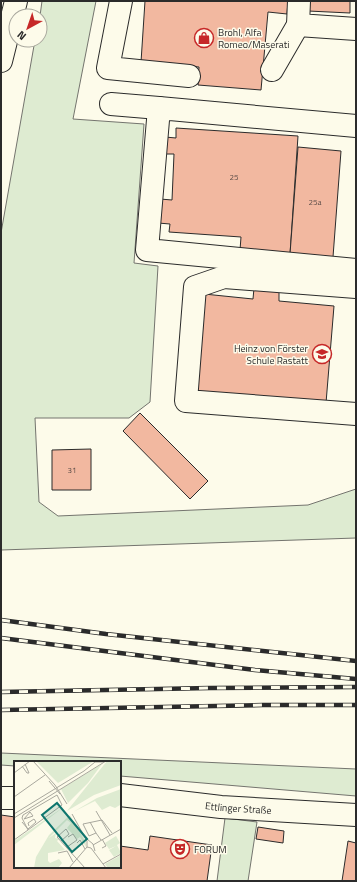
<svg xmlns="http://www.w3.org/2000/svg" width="357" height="882" viewBox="0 0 357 882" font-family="'Titillium Web',sans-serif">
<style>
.green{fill:#deebd1;stroke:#74746e}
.building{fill:#f2b8a0;stroke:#2b2b2b}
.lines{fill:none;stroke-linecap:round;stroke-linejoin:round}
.minor-casing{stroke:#2b2b2b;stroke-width:24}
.minor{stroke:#fdfbea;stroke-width:22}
.rail-casing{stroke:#2b2b2b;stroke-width:4.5}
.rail{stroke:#fdfbea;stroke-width:3;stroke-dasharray:9;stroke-linecap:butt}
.labels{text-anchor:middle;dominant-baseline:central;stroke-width:3;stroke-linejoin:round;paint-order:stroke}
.number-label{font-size:8px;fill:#5d4e48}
.poi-label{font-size:10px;fill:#2b2b2b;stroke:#fdfbea;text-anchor:start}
.street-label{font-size:10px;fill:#2b2b2b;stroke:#fdfbea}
.inset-road{fill:none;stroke:#a9a89e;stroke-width:1}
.view{fill:#0f766e;fill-opacity:0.15;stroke:#0f766e;stroke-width:2}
.inset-edge{fill:none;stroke:#2b2b2b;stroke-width:2}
</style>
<rect width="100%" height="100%" fill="#fdfbea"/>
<!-- green -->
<g class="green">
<polygon points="42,1 96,1 73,119 144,124 134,263 158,266 150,402 129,418 35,418 39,502 58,516 308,505 356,489 356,538 1,550 1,233 35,40 40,40 40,16"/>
<polygon points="1,753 356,769 356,796 120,776 120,762 15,762 15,766 1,765"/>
<polygon points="225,818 257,822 248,881 217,881"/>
</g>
<!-- building -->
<g class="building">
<polygon points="145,1 288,1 287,14 268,12 261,90 198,85 199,67 141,62"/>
<polygon points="309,1 350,1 350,13 308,11"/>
<polygon points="176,128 298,136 290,254 240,250 241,237 169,232 170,224 158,223 160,199 172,200 174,154 164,154 165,137 176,138"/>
<polygon points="298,147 341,151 333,257 290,254"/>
<polygon points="254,288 279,290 279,301 334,306 326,403 196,391 204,294 253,299"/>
<polygon points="140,413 208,481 190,499 123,431"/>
<polygon points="91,449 91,490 52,490 52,450"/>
<polygon points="1,815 15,817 15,867 120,867 120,846 148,850 150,836 212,845 207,881 1,881"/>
<polygon points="258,827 284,831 283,843 256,839"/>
<polygon points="348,841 356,843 356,881 342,881"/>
</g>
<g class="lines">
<defs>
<g id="minor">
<polyline points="121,1 108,68 189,76"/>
<polyline points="299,1 298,25 356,29"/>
<polyline points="1,61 16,1"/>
<polyline points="272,70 298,25"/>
<polyline points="111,104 159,108"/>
<polyline points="356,126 159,108 147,250 356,270"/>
<polyline points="356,287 224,277 195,287 186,401 356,414"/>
<path id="s1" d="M120 795 221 807 356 815"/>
<polyline points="1,798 15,798"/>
</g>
</defs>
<!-- minor casing -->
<use href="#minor" class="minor-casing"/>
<!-- minor -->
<use href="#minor" class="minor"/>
<defs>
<g id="rail">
<polyline points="1,620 106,634 356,661"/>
<polyline points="1,638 255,670 356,679"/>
<polyline points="1,692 210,688 356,687"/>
<polyline points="1,710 263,705 356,705"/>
</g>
</defs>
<!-- rail casing -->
<use href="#rail" class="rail-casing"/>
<!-- rail -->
<use href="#rail" class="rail"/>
</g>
<!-- icons -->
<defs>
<symbol id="shop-ring" viewBox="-11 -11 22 22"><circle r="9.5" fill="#fdfbea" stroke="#c62828" stroke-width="1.5"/><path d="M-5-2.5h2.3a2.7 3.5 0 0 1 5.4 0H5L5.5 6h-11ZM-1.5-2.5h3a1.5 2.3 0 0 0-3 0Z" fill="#c62828"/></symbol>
<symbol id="school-ring" viewBox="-11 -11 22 22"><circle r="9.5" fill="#fdfbea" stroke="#c62828" stroke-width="1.5"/><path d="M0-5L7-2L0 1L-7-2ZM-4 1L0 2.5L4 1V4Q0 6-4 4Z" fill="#c62828"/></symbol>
<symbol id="theatre-ring" viewBox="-11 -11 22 22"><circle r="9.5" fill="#fdfbea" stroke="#c62828" stroke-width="1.5"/><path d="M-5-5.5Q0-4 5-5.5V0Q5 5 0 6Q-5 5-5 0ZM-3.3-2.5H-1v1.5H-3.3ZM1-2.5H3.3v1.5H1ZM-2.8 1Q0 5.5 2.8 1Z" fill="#c62828"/></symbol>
</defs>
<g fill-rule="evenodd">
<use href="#shop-ring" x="193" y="27" width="22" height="22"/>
<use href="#school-ring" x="311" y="343" width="22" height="22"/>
<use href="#theatre-ring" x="169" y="838" width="22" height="22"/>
</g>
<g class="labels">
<!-- number labels -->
<g class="number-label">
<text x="234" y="177">25</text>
<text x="315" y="202">25a</text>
<text x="72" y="470">31</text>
</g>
<!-- poi labels -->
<g class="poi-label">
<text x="218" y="32">Brohl, Alfa<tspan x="218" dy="12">Romeo/Maserati</tspan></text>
<text x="308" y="348" text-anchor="end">Heinz von Förster<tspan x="308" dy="12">Schule Rastatt</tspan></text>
<text x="194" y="849">FORUM</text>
</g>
<!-- street labels -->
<g class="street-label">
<text stroke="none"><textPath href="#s1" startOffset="119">Ettlinger Straße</textPath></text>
</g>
</g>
<!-- overview -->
<g transform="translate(14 761)">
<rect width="107" height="107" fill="#fdfbea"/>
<path d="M22 0H80L44 22ZM93 0H107V24L80 34 53 50ZM88 3 74 22 54 42 47 28ZM107 28 106 44 101 47 96 45 88 49 81 40 59 51 83 37ZM51 45 0 84V80ZM56 54 72 82V86L66 76 63 78 53 67 57 62 53 59 35 77 42 72 41 77 45 78 43 80 51 89 34 92V100L36 102 45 98 48 102 44 107H20L22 96 35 74ZM102 75 106 82 103 84 107 92 100 96 95 89 102 85 95 88 91 82ZM107 94V107H94L91 103Z" fill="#deebd1"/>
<path class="inset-road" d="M19 0 41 24 53 43M8 5 13 12H15L11 3M70 10 81 1H89M0 12 16 0M35 20 46 33M0 36 31 14M82 50 96 74M0 53 70 10M58 53 73 80V86L77 87 92 107M19 55 10 58 16 51 19 55M0 57 92 0M8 61 14 68 22 61 20 58 14 62 15 65M76 61 82 72M73 78 79 83 81 90M0 79 14 69 8 57 9 54 43 34 48 44 14 69M87 79 82 72 75 75 69 63 88 59 98 72M47 80 55 73 52 68 43 76 71 107M63 82 66 79 71 88M79 84 107 68M53 86 63 79 59 73 54 76M88 87 92 85 88 78M44 92 53 90 59 101M89 103 107 93M55 107 73 86"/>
<path class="view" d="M43 42 73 78 58 91 28 54Z"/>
<rect width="107" height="107" class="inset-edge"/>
</g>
<!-- border -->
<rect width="357" height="882" fill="none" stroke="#2b2b2b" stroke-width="4"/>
<!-- north arrow -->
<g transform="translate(28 28) rotate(220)"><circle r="19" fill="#fdfbea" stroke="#a9a89e"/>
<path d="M0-3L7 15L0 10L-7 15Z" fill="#c62828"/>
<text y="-6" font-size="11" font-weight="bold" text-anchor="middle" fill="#2b2b2b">N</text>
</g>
</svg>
